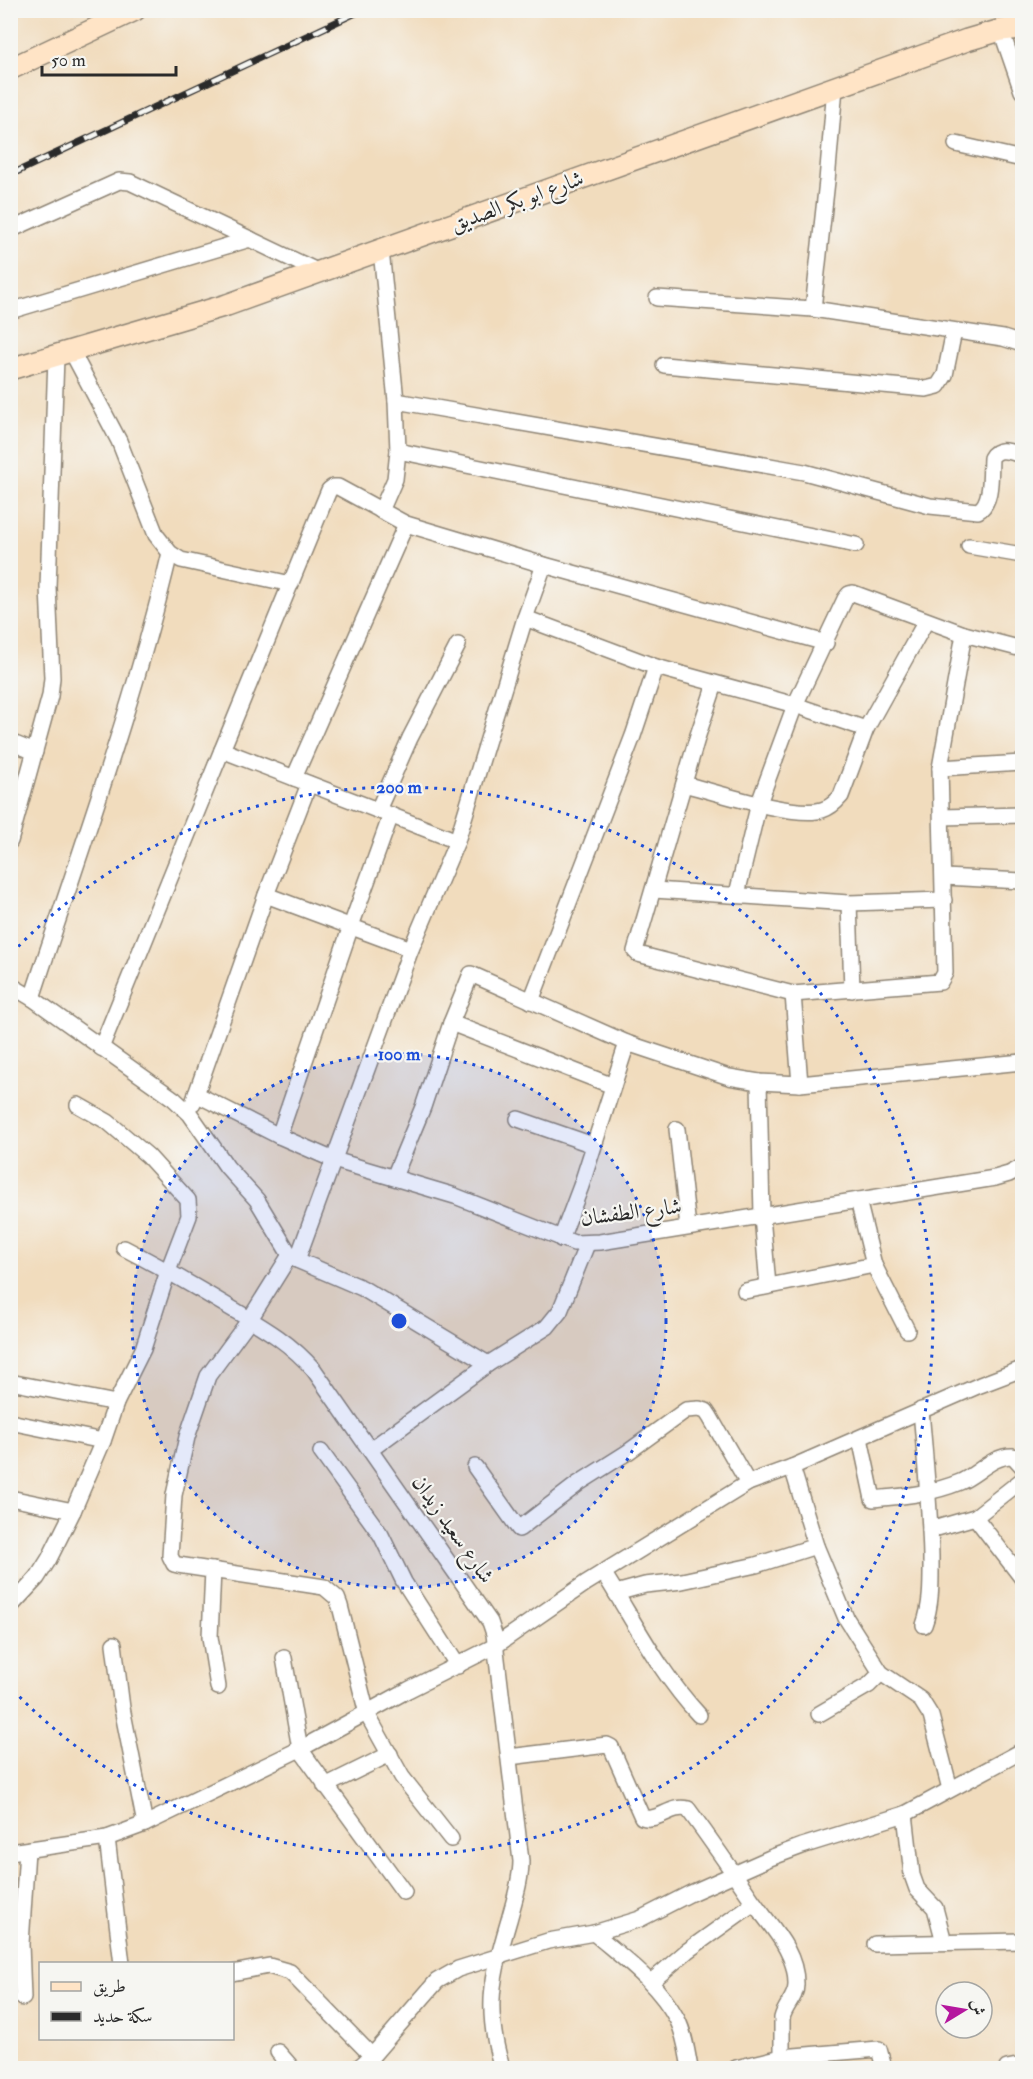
<svg xmlns="http://www.w3.org/2000/svg" width="1033" height="2079" viewBox="0 0 1033 2079" font-family="'IM FELL Double Pica',Amiri,serif">
<style>
.lines{fill:none;stroke-linecap:round;stroke-linejoin:round}
.street-casing{stroke:#8e8474;stroke-width:18}
.secondary-casing{stroke:#8e8474;stroke-width:24}
.street{stroke:#fff;stroke-width:15}
.secondary{stroke:#ffe4c6;stroke-width:21}
.rail-casing{stroke:#2b2b2b;stroke-width:7}
.rail{stroke:#f6f6f2;stroke-width:4.5;stroke-dasharray:14;stroke-linecap:butt}
.ring{fill:none;stroke:#1d4ed8;stroke-width:3;stroke-dasharray:3 6}
.labels{text-anchor:middle;dominant-baseline:central;stroke-width:4.5;stroke-linejoin:round;paint-order:stroke}
.street-label{font-size:22px;fill:#2b2b2b;stroke:#f6f6f2}
.centre{fill:#1d4ed8;stroke:#f6f6f2;stroke-width:3}
.ring-label{font-size:18px;text-anchor:middle;font-weight:bold;fill:#1d4ed8;stroke:#f6f6f2;stroke-width:4.5;stroke-linejoin:round;paint-order:stroke}
</style>
<rect width="100%" height="100%" fill="#f6f6f2"/>
<filter id="ink" filterUnits="userSpaceOnUse"><feTurbulence type="fractalNoise" baseFrequency=".0167" numOctaves="2"/><feDisplacementMap in="SourceGraphic" scale="12" xChannelSelector="R" yChannelSelector="G"/><feConvolveMatrix kernelMatrix="1 2 1 2 8 2 1 2 1" color-interpolation-filters="sRGB"/></filter>
<filter id="wash" filterUnits="userSpaceOnUse"><feTurbulence type="fractalNoise" baseFrequency=".008" numOctaves="4" result="noise"/><feDisplacementMap in="SourceGraphic" scale="24" xChannelSelector="R" yChannelSelector="G"/><feGaussianBlur stdDeviation="1.35" result="paint"/><feColorMatrix in="noise" values="0 0 0 0 0 0 0 0 0 0 0 0 0 0 0 0 0 1.4 0 .05"/><feComposite in="paint" operator="in"/></filter>
<g filter="url(#wash)">
<rect width="100%" height="100%" fill="#f1dcbd"/>
</g>
<g filter="url(#ink)">
<g class="lines">
<defs>
<g id="street">
<polyline points="1001,30 1022,91"/>
<polyline points="956,144 1022,159"/>
<polyline points="10,230 108,186 119,181 130,182 319,272"/>
<polyline points="381,250 396,401 398,451 856,545"/>
<polyline points="657,298 813,309 1003,338 1022,344"/>
<polyline points="813,309 827,181 835,87"/>
<polyline points="10,311 250,239"/>
<polyline points="72,352 119,441 156,535 170,553 181,560 291,584"/>
<polyline points="664,365 926,389 938,386 945,375 954,331"/>
<path d="M396 401 804 472 930 506 978 511C993 503 990 473 991 458 998 446 1010 452 1022 455"/>
<polyline points="381,511 395,479 398,451"/>
<polyline points="969,546 1022,555"/>
<polyline points="525,618 656,667 795,705 866,729"/>
<polyline points="715,684 698,735 635,951 638,954 793,994 940,982 945,973 940,768 964,634"/>
<polyline points="10,742 35,752"/>
<polyline points="222,750 329,490 333,487 338,487 406,524 544,565 826,643"/>
<polyline points="940,768 1022,763"/>
<polyline points="294,778 406,524"/>
<path d="M684 784C715 792 794 818 822 810 829 808 836 802 841 796L866 729 926 621"/>
<polyline points="378,810 410,738 458,645"/>
<polyline points="942,817 1022,815"/>
<polyline points="10,841 50,696 52,678 48,587 56,357"/>
<polyline points="944,877 1022,881"/>
<polyline points="654,890 849,903 944,900"/>
<polyline points="737,894 759,803 795,705 845,599 849,594 853,593 964,634 1022,649"/>
<polyline points="266,895 411,949"/>
<polyline points="849,903 852,990"/>
<polyline points="10,985 32,998 174,1099 190,1114 227,1167 257,1200 290,1255 297,1260 362,1288 488,1364"/>
<polyline points="793,994 800,1084"/>
<path d="M32 998C80 851 134 704 170 553"/>
<polyline points="531,1001 633,736 656,667"/>
<polyline points="451,1023 613,1086"/>
<polyline points="101,1048 222,750 457,841"/>
<polyline points="759,1082 762,1216 768,1286"/>
<polyline points="196,1094 279,1136 334,1160 455,1196 574,1243 600,1242 995,1178 1009,1174 1022,1167"/>
<polyline points="193,1103 266,895 309,784"/>
<polyline points="518,1119 593,1145"/>
<polyline points="677,1129 688,1227"/>
<polyline points="279,1136 351,926 391,815"/>
<polyline points="394,1177 423,1107 451,1023 471,974 627,1043 729,1077 759,1082 800,1084 1022,1062"/>
<polyline points="858,1200 874,1265 907,1330"/>
<polyline points="561,1239 581,1186 627,1043"/>
<path d="M124 1248C159 1266 194 1286 229 1307 261 1326 289 1341 314 1370L490 1622 494 1634 521 1861C521 1881 514 1901 509 1920 492 1978 484 2008 502 2068"/>
<polyline points="290,1255 250,1319 208,1376 187,1437 174,1495 170,1556 174,1564 178,1565 324,1587 337,1598 340,1606 367,1714 402,1777 451,1839"/>
<polyline points="297,1260 411,949 457,841 525,618 544,565"/>
<polyline points="745,1291 874,1265"/>
<polyline points="10,1382 116,1403"/>
<path d="M921 1410C925 1459 930 1508 931 1557 931 1581 932 1603 924 1625"/>
<polyline points="10,1422 103,1441"/>
<path d="M860 1438 873 1499C903 1496 931 1494 960 1482 977 1475 993 1455 1013 1456L1022 1466"/>
<polyline points="370,1450 488,1364 547,1327 560,1311 587,1244"/>
<polyline points="321,1452 381,1535 404,1582 458,1666"/>
<polyline points="475,1467 519,1529 579,1483 628,1452 686,1410 699,1409 706,1411 710,1417 748,1483"/>
<polyline points="792,1467 816,1546 846,1618 881,1673 921,1700 931,1716 950,1789"/>
<polyline points="10,1498 73,1511"/>
<polyline points="975,1517 1022,1578"/>
<polyline points="930,1530 975,1517 1022,1480"/>
<polyline points="213,1570 210,1637 218,1687"/>
<path d="M603 1572C634 1621 659 1672 699 1715"/>
<polyline points="616,1593 645,1585 682,1581 756,1565 816,1546"/>
<polyline points="10,1607 37,1578 49,1559 73,1511 103,1441 116,1403 143,1349 168,1271 189,1216 188,1200 148,1156 108,1122 78,1105"/>
<polyline points="114,1644 122,1708 145,1824"/>
<polyline points="284,1658 300,1749 404,1892"/>
<polyline points="819,1714 869,1685 881,1673"/>
<path d="M509 1757 607 1745 611 1747 642 1817C658 1823 671 1804 688 1809 710 1839 731 1869 752 1900 770 1926 797 1951 796 1985 796 1998 785 2005 782 2018V2057"/>
<polyline points="325,1786 390,1754"/>
<polyline points="905,1814 912,1875 917,1889 935,1908 944,1942"/>
<polyline points="107,1838 122,1964"/>
<polyline points="10,1852 107,1838 145,1824 300,1749 408,1690 495,1646 586,1583 748,1483 792,1467 980,1385 1022,1369"/>
<path d="M594 1933C624 1959 658 1983 677 2019 685 2034 687 2053 690 2068"/>
<polyline points="875,1944 1022,1941"/>
<polyline points="232,1973 269,1966 290,1972 372,2056"/>
<polyline points="651,1982 687,1951 754,1903"/>
<polyline points="23,1998 21,1944 27,1850"/>
<polyline points="278,2052 292,2068"/>
<polyline points="358,2068 372,2056 437,1981 458,1969 548,1941 594,1933 640,1919 691,1893 770,1858 802,1846 905,1814 1022,1751"/>
<polyline points="736,2068 782,2057 879,2049 884,2068"/>
<polyline points="1007,2068 1022,2065"/>
</g>
<g id="secondary">
<polyline points="10,69 135,10"/>
<polyline points="10,369 227,305 967,40 1001,30 1022,28"/>
</g>
</defs>
<!-- street casing -->
<use href="#street" class="street-casing"/>
<!-- secondary casing -->
<use href="#secondary" class="secondary-casing"/>
<!-- street -->
<use href="#street" class="street"/>
<!-- secondary -->
<use href="#secondary" class="secondary"/>
<defs>
<polyline id="rail" points="10,175 362,10"/>
</defs>
<!-- rail casing -->
<use href="#rail" class="rail-casing"/>
<!-- rail -->
<use href="#rail" class="rail"/>
</g>
</g>
<!-- distance rings -->
<circle cx="399" cy="1321" r="267" fill="#1d4ed8" fill-opacity=".12"/>
<g class="ring">
<circle cx="399" cy="1321" r="267"/>
<path d="M12 953A534 534 0 1 1 12 1689"/>
</g>
<g class="labels">
<!-- street labels -->
<g class="street-label">
<text transform="translate(517 201) rotate(-20)">شارع ابو بكر الصديق</text>
<text transform="translate(631 1212) rotate(-7)">شارع الطفشان</text>
<text transform="translate(453 1529) rotate(55)">شارع سعيد زيدان</text>
</g>
</g>
<circle cx="399" cy="1321" r="9" class="centre"/>
<g class="ring-label">
<text x="399" y="793">200 m</text>
<text x="399" y="1060">100 m</text>
</g>
<!-- margin -->
<rect width="1033" height="2079" fill="none" stroke="#f6f6f2" stroke-width="36"/>
<!-- legend -->
<rect x="39" y="1962" width="195" height="78" fill="#f6f6f2" stroke="#a5a5a2" stroke-width="1.5"/>
<rect x="51" y="1982" width="30" height="9" fill="#ffe4c6" stroke="#a5a5a2" stroke-width="1.5"/>
<text x="93" y="1992" font-size="18" fill="#2b2b2b">طريق</text>
<rect x="51" y="2012" width="30" height="9" fill="#2b2b2b" stroke="#a5a5a2" stroke-width="1.5"/>
<text x="93" y="2022" font-size="18" fill="#2b2b2b">سكة حديد</text>
<!-- north arrow -->
<g transform="translate(964 2010) rotate(79)"><circle r="28" fill="#f6f6f2" stroke="#a5a5a2" stroke-width="1.5"/>
<path d="M0-4.5L10 22L0 15L-10 22Z" fill="#b5179e"/>
<text y="-9" font-size="16" font-weight="bold" text-anchor="middle" fill="#2b2b2b">ش</text>
</g>
<!-- scale -->
<path d="M42 66v9h134v-9" fill="none" stroke="#2b2b2b" stroke-width="3"/>
<text x="51" y="66" font-size="18" fill="#2b2b2b" stroke="#f6f6f2" stroke-width="4.5" paint-order="stroke">50 m</text>
</svg>
